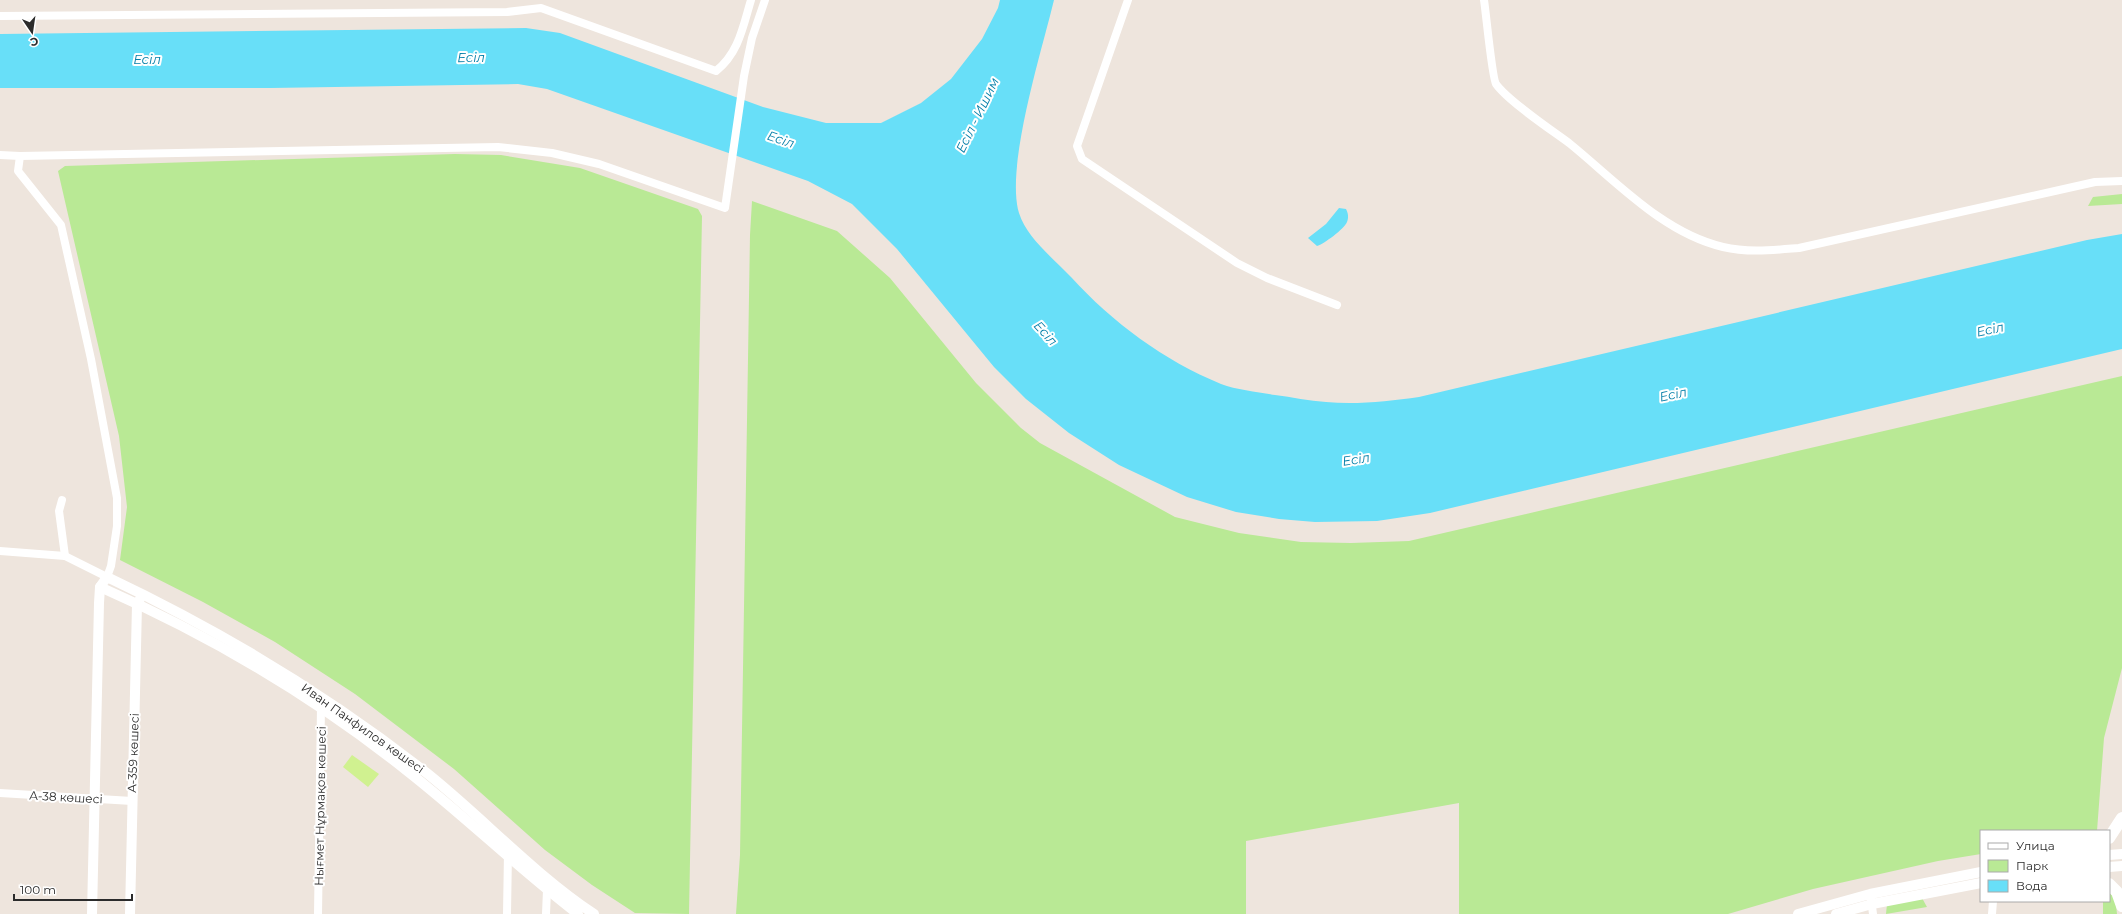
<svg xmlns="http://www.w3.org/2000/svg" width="2122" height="914" viewBox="0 0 2122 914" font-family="Montserrat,sans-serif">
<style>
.green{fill:#b9e995}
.pitch{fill:#d0f190}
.water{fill:#68dff8}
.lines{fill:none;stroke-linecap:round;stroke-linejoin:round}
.minor{stroke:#fff;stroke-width:8}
.tertiary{stroke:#fff;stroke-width:10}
.secondary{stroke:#fff;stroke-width:12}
.labels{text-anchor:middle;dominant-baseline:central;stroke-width:4;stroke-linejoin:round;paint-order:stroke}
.street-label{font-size:12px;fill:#2b2b2b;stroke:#fff}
.water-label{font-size:13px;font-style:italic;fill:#037ea8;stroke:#fff}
</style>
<rect width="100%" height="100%" fill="#eee5dd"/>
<!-- green -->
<g class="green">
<polygon points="455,154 501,155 580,168 698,209 702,216 689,914 635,913 592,885 545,850 454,769 355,694 275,642 203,602 120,560 127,507 119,436 58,171 65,166"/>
<polygon points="2122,194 2122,204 2088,206 2093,197"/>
<polygon points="752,201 837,231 890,278 976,383 1021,428 1040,443 1175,517 1239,533 1301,542 1351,543 1409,541 2122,376 2122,668 2104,738 2097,831 1981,831 1981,854 1938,861 1813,889 1728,914 1459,914 1459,803 1246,841 1246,914 736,914 740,855 750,235"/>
<path d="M2109 892C2116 897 2116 906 2117 914H2103V901H2109Z"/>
<polygon points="1922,898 1927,907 1886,914 1887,904"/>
</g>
<!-- pitch -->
<polygon class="pitch" points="352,755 379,774 368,787 343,767"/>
<!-- water -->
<g class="water">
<path d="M1000 0H1054C1042 50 1005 167 1019 213 1027 238 1053 258 1071 277 1113 323 1163 360 1221 384 1237 390 1258 392 1275 395 1292 397 1309 401 1326 402 1357 405 1389 401 1419 397L2087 240 2122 234V349L1430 513 1377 521 1315 522 1279 519 1236 512 1187 497 1119 465 1069 433 1026 399 994 367 897 249 852 204 808 181 547 89 518 84 271 88H0V34L526 28 560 33 763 107 826 123H881L921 103 951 79 982 39 998 8Z"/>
<path d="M1339 208 1346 209C1348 213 1349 217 1347 222 1344 229 1324 244 1317 246L1308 238 1326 224Z"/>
</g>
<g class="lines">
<!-- minor -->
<g class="minor">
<polyline points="1128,0 1077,146 1082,159 1237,263 1267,278 1337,305"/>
<path d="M1484 0C1486 12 1492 78 1496 84 1508 101 1550 129 1569 143 1616 181 1663 233 1723 247 1748 253 1774 250 1799 248L2095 182 2122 181"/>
<path d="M0 16 507 12 541 8 716 71C739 53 743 26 751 0"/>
<polyline points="0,155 20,156"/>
<polyline points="62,500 59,511 65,556 107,577 111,566 117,526 117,498 91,359 61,225 18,171 20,156 498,147 552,153 599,164 725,208 744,76 752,38 765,0"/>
<polyline points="0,551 65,556"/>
<polyline points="0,793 132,801"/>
<polyline points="1871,899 1873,914"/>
<polyline points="318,914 321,707 324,704"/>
<polyline points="507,914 508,852"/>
<polyline points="546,914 547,890 549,885"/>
<polyline points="1992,914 1993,901"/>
</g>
<!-- tertiary -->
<g class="tertiary">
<path d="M100 587C209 635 313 696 406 770 465 816 519 869 578 914"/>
<polyline points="2109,855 2122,854"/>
<polyline points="2109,867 2122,866"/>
<path d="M92 914 99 603 100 587 107 577C221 631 329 696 428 774 484 819 534 874 594 914"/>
<polyline points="130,914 137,604 140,599"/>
<polyline points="1798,914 1870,894 1981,872"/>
<polyline points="1836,914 1872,904 1981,883"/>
</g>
<!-- secondary -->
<g class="secondary">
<polyline points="2109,838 2122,818"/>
<polyline points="2109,884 2117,892 2122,906"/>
</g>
</g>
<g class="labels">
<!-- street labels -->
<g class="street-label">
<text transform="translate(363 728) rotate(35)">Иван Панфилов көшесі</text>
<text transform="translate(133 753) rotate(-88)">А-359 көшесі</text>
<text transform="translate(66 797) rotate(3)">А-38 көшесі</text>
<text transform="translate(320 806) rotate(-89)">Нығмет Нұрмақов көшесі</text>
</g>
<!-- water labels -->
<g class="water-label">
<text transform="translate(471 57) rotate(-1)">Есіл</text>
<text x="147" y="59">Есіл</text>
<text transform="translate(977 115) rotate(-64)">Есіл - Ишим</text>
<text transform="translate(781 139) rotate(19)">Есіл</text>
<text transform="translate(1990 329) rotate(-12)">Есіл</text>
<text transform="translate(1046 333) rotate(48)">Есіл</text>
<text transform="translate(1673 394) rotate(-12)">Есіл</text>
<text transform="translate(1356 459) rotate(-9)">Есіл</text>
</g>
</g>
<!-- legend -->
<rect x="1980" y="830" width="130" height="72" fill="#ffffff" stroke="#aaaaaa"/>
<rect x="1988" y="843" width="20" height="6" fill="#ffffff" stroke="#aaaaaa"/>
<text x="2016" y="850" font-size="12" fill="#2b2b2b">Улица</text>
<rect x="1988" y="860" width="20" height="12" fill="#b9e995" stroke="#aaaaaa"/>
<text x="2016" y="870" font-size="12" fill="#2b2b2b">Парк</text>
<rect x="1988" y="880" width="20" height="12" fill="#68dff8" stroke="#aaaaaa"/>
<text x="2016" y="890" font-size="12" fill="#2b2b2b">Вода</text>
<!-- north arrow -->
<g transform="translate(32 32) rotate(167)" stroke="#ffffff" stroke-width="3" paint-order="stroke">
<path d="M0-3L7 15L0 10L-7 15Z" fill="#2b2b2b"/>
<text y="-6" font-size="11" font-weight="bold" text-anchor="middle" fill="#2b2b2b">С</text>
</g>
<!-- scale -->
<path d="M14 894v6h118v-6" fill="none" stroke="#2b2b2b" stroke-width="2"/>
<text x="20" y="894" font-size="12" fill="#2b2b2b" stroke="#ffffff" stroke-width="3" paint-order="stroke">100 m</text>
</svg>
